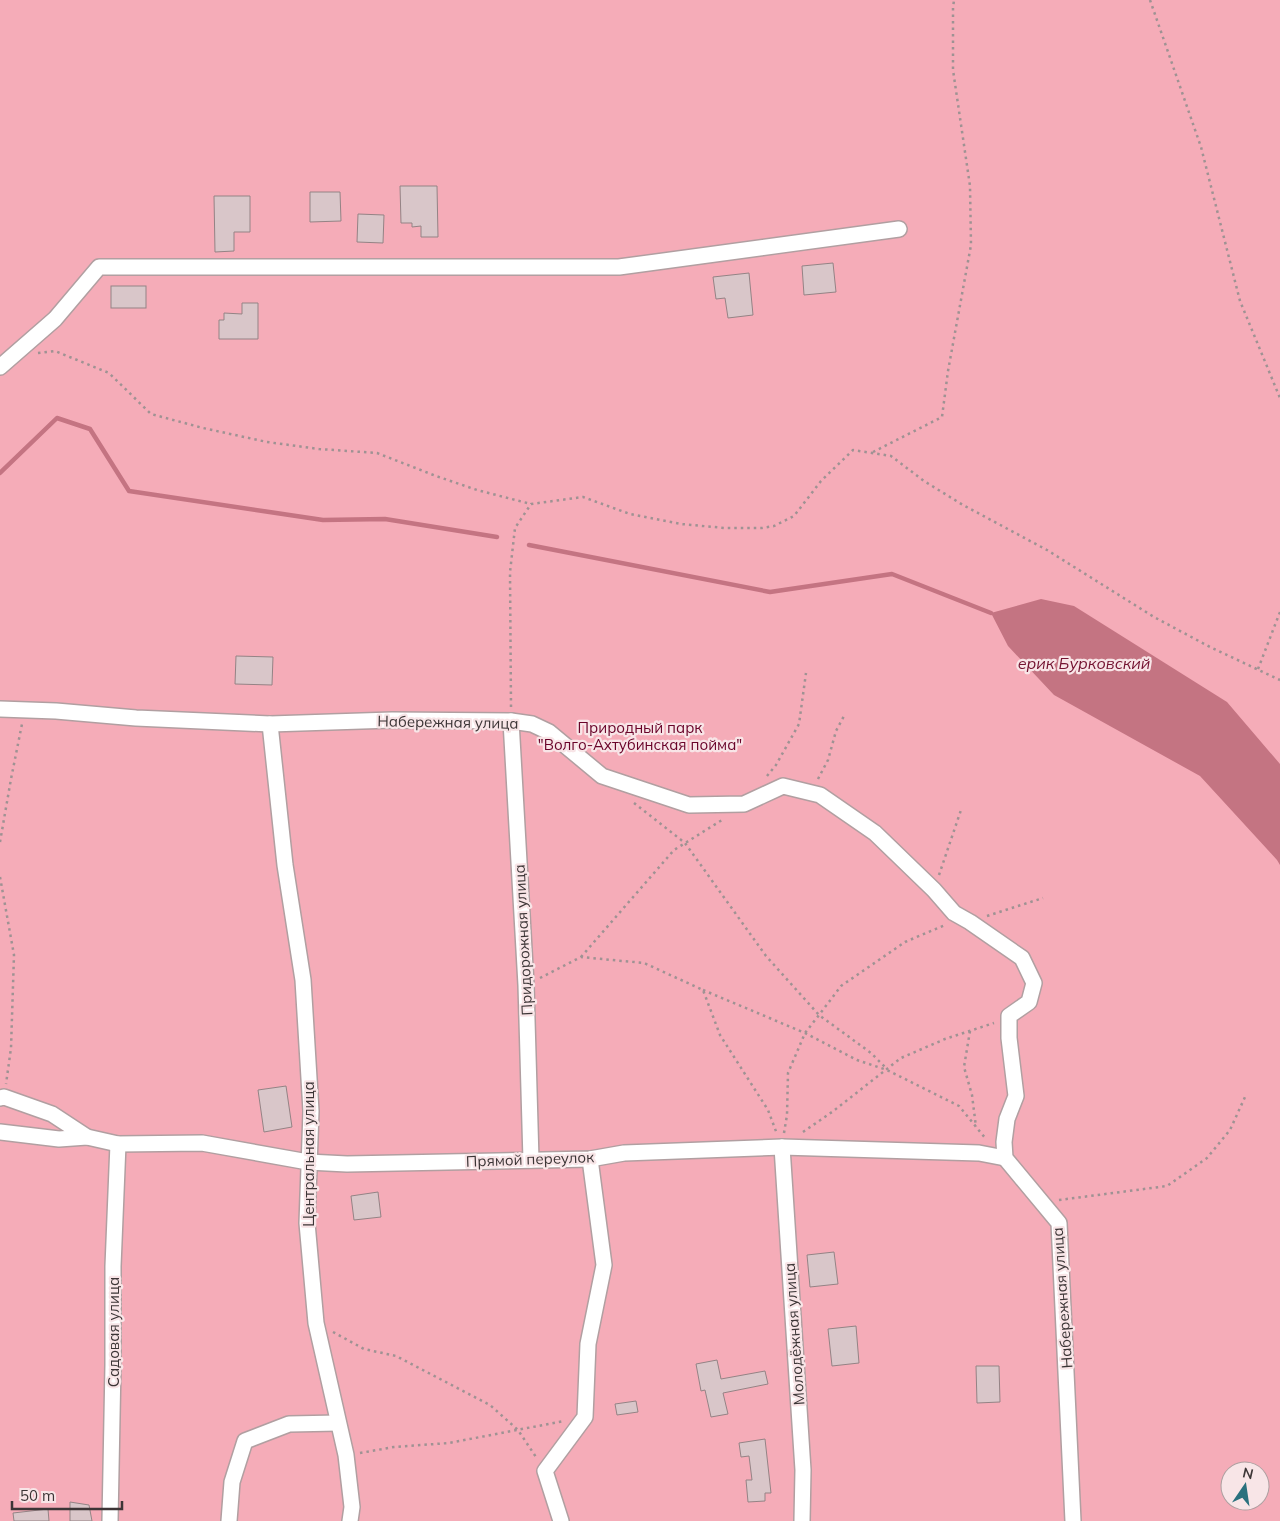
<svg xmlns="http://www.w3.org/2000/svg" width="1280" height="1521" viewBox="0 0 1280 1521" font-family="Mulish,sans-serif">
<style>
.green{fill:#f5acb8;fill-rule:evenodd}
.water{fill:#c47482}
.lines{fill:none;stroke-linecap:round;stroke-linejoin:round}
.stream{stroke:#c47482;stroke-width:4.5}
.building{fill:#d9c6c9;stroke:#948385}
.minor-casing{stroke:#b19fa1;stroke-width:18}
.path{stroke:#9f9293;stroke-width:2.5;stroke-dasharray:2.5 4;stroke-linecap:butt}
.minor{stroke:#fff;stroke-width:15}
.labels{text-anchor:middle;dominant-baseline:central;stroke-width:4.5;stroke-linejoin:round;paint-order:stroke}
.street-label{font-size:15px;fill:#3c3536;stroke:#f8e5e7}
.park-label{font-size:15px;fill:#690329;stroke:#f8e5e7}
.water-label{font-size:16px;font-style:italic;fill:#741331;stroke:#f8e5e7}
</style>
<rect width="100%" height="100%" fill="#f8e5e7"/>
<!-- green -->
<path class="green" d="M0 0H1280V1521H0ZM1230 1471H1260V1501H1230Z"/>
<!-- water -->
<polygon class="water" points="1041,599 1074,606 1227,702 1280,764 1280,865 1277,860 1200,776 1054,695 1008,646 991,613"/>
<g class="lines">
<!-- stream -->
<g class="stream">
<polyline points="0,473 57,418 90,429 129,491 323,520 385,519 497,537"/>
<polyline points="529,545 770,592 892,574 991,613"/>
</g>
</g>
<!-- building -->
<g class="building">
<polygon points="400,186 437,186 438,237 421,237 421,226 412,227 412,223 401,223"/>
<polygon points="310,192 340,192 341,221 310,222"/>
<polygon points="214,196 250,196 250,232 234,232 234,251 215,252"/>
<polygon points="358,214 384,215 383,243 357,242"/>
<polygon points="833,263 836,292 804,295 802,266"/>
<polygon points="749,273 753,315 728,318 725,298 716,299 713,277"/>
<rect x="111" y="286" width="35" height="22"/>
<polygon points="242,303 258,303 258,339 219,339 219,320 224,320 224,313 242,314"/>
<polygon points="236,656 273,657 272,685 235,684"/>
<polygon points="286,1086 292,1127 264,1132 258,1090"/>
<polygon points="378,1192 381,1217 354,1220 351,1196"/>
<polygon points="834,1252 838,1284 810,1287 807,1255"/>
<polygon points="856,1326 859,1363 832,1366 828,1329"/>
<polygon points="717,1360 721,1379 765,1371 768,1384 723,1393 728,1414 711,1417 705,1390 701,1391 696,1364"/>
<polygon points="976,1366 999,1366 1000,1402 977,1403"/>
<polygon points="636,1401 638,1412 617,1415 615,1404"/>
<polygon points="765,1439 771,1493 765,1493 765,1501 748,1502 746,1480 752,1480 749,1456 741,1457 739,1443"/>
<polygon points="70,1502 89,1505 92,1521 70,1521"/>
<polygon points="48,1509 49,1521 14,1521 13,1513"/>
</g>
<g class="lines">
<defs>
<g id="minor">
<polyline points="0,367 55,319 99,267 619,267 899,229"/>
<polyline points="0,709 56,711 136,718 270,724 392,720 511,721 532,724 549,732 602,776 689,805 744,804 783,786 820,795 875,833 934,890 954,913 970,922 1022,958 1034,983 1029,1002 1009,1016 1009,1038 1016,1096 1007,1119 1004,1142 1005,1158 1059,1223 1073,1521"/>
<polyline points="511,721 526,985 531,1160"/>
<polyline points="270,724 285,865 303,980 311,1111 307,1223 316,1323 346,1455 352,1507 350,1521"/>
<polyline points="0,1098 4,1097 52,1114 87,1137 118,1144 202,1143 308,1162 347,1164 590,1159 624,1153 782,1147 979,1153 1005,1158"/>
<polyline points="0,1132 59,1139 87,1137"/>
<polyline points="782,1147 803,1470 802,1521"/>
<polyline points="110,1521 113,1365 113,1266 118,1144"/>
<polyline points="229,1521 232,1482 245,1441 289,1424 338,1423"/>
<polyline points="561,1521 545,1471 585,1417 588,1344 604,1265 590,1159"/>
</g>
</defs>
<!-- minor casing -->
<use href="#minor" class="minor-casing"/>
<!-- path -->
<g class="path">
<polyline points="1150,0 1201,147 1240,301 1280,398"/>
<polyline points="38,353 55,351 109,373 151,414 203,428 267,442 319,449 377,453 436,476 477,490 531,504"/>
<polyline points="873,452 942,417 948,371 971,245 970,186 953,70 953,8 954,0"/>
<polyline points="1258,669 1280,612"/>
<polyline points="511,707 510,572 515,528 531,504 583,497 630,514 681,524 725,528 762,528 774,526 794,516 821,481 853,450 891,456 924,481 963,505 1047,550 1154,617 1210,647 1280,680"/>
<polyline points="767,776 776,765 799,724 806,673"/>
<polyline points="818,779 828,760 836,731 844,716"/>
<polyline points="634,803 685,843 766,956 819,1015 871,1053 886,1068"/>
<polyline points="0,842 11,779 22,724"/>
<polyline points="939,875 961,810"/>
<polyline points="0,877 14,955 11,1048 6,1084"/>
<polyline points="987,916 1043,898"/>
<polyline points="581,957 674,850 722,820"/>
<polyline points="540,978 581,957 644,963 703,990 720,1035 768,1110 777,1134"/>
<polyline points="703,990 805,1033 857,1060 887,1070 959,1106 986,1139"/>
<polyline points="970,1031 964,1067 972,1095 976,1127"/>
<polyline points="803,1132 832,1112 901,1058 945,1039 994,1023"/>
<polyline points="784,1133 787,1115 788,1073 805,1033 819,1015 841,986 905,942 945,925"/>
<polyline points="1059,1200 1167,1186 1207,1158 1230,1130 1245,1097"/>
<polyline points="333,1332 364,1349 396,1356 490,1405 518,1430 536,1457"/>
<polyline points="360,1453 394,1447 449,1443 564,1421"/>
</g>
<!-- minor -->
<use href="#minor" class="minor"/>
</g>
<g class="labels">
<!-- street labels -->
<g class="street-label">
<text transform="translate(448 722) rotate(1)">Набережная улица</text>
<text transform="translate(523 940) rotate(-93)">Придорожная улица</text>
<text transform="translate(308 1154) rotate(-90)">Центральная улица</text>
<text transform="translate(530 1159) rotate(-2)">Прямой переулок</text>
<text transform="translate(1062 1298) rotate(-94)">Набережная улица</text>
<text transform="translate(113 1332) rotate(-90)">Садовая улица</text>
<text transform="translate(794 1334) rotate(-94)">Молодёжная улица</text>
</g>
<!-- park labels -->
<g class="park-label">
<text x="640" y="727">Природный парк<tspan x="640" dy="17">"Волго-Ахтубинская пойма"</tspan></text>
</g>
<!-- water labels -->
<g class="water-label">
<text x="1084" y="663">ерик Бурковский</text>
</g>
</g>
<!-- north arrow -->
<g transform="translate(1245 1486) rotate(13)"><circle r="24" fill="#f8e5e7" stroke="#ad9fa0"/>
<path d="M0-4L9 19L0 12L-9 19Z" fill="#2a717e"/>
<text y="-8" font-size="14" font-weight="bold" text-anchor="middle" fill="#3c3536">N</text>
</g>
<!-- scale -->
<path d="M12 1501v8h110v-8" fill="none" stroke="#3c3536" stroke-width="2.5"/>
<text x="20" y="1501" font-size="15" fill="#3c3536" stroke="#f8e5e7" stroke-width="4" paint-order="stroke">50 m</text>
</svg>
